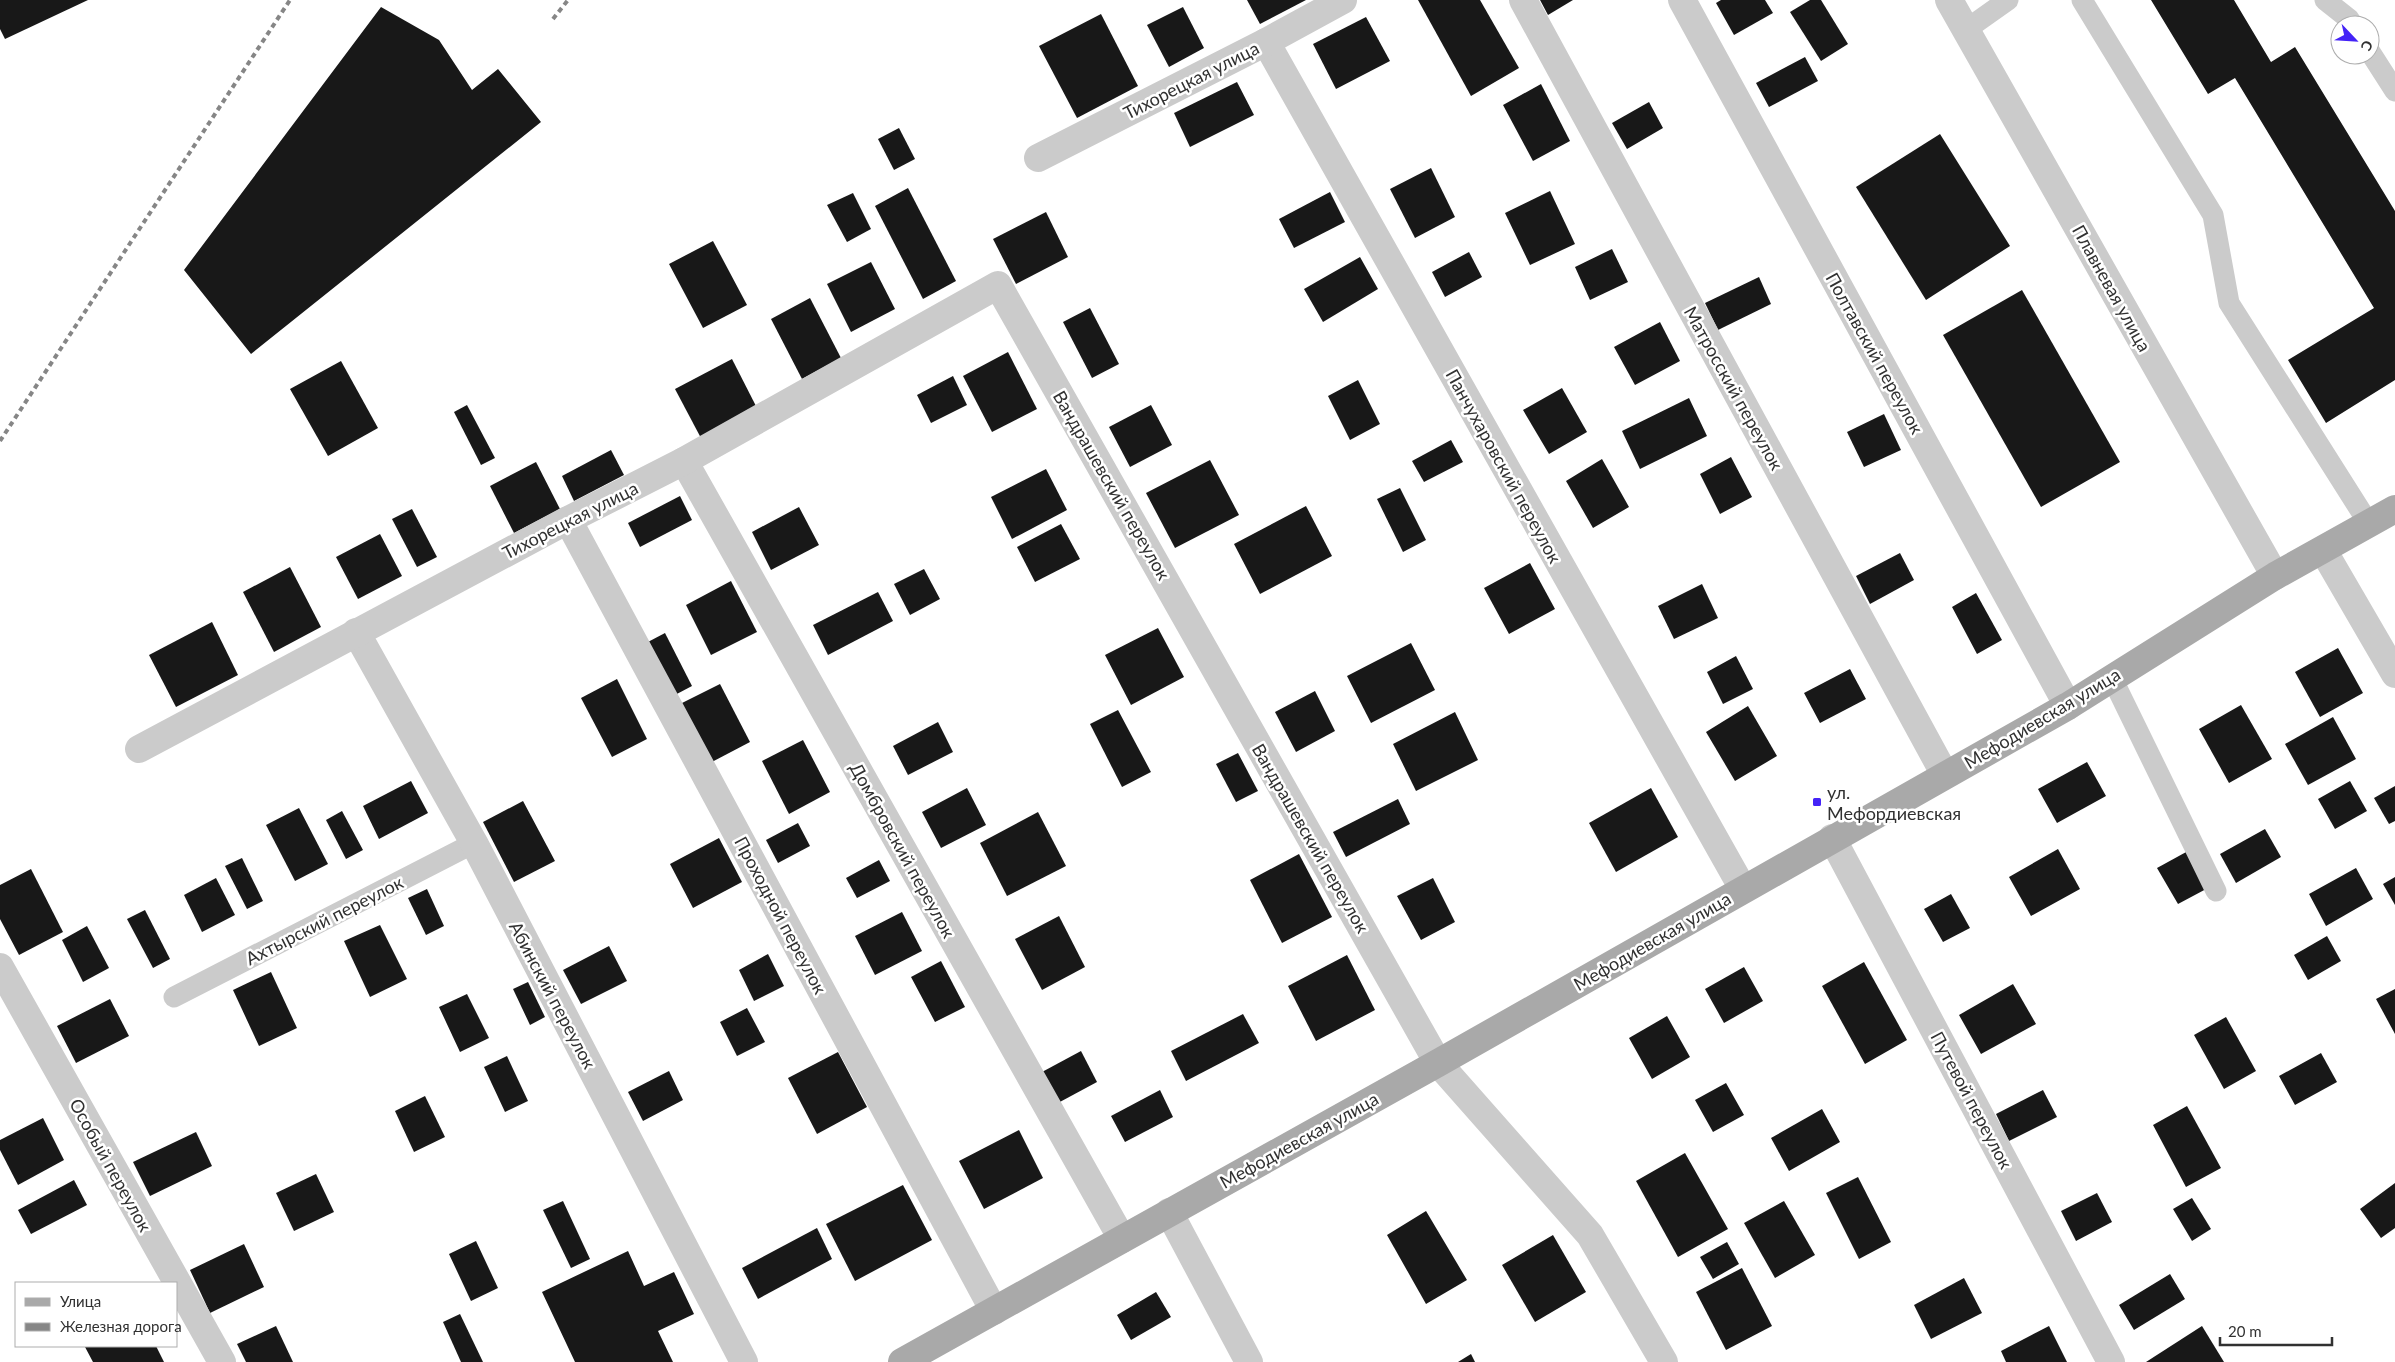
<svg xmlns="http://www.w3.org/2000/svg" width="2395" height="1362" viewBox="0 0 2395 1362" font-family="Lato,sans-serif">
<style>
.building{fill:#181818}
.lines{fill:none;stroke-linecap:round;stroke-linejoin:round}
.lane{stroke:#cbcbcb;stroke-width:21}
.street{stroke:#cbcbcb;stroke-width:28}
.primary{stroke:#a9a9a9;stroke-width:28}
.rail{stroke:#868686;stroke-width:4;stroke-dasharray:5 4;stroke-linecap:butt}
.poi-dot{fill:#4423f7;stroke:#fff;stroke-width:2}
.labels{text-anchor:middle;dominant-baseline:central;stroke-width:5;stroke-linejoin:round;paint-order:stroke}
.street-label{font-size:18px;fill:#313131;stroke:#fff}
.poi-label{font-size:18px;fill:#313131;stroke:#fff;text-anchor:start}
</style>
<rect width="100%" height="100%" fill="#fff"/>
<!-- building -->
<g class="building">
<polygon points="0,0 88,0 5,39 0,29"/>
<polygon points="1247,0 1306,0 1260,24"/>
<polygon points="1418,0 1480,0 1519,68 1471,96"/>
<polygon points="1540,0 1573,0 1548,15"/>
<polygon points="1721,0 1765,0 1773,13 1734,35 1716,3"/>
<polygon points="1810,0 1821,0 1848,44 1821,61 1790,12"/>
<polygon points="2151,0 2234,0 2271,62 2295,47 2395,211 2395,380 2326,423 2288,360 2374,308 2235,78 2208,94"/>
<polygon points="381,7 439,40 472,90 498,69 541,122 251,354 184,270"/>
<polygon points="1183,7 1204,48 1169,67 1147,25"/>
<polygon points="1101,14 1138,86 1077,118 1039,46"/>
<polygon points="1366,17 1390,61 1336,89 1313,44"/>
<polygon points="1805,57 1818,81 1769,107 1756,83"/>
<polygon points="1237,82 1254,115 1190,147 1174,113"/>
<polygon points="1541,84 1570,141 1533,161 1503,105"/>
<polygon points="1649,102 1663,128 1627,149 1612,123"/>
<polygon points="899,128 915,159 894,170 878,139"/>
<polygon points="1940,134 2010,246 1926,300 1856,187"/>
<polygon points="1431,168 1455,217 1415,238 1390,189"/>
<polygon points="908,188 956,281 923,299 875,206"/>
<polygon points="1550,191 1575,244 1530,265 1505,213"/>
<polygon points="1330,192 1345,222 1294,248 1279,219"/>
<polygon points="853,193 871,229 847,242 827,205"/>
<polygon points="1046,212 1068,257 1016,284 993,239"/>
<polygon points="713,241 747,305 703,328 669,264"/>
<polygon points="1612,249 1628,282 1590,300 1575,267"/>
<polygon points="1469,252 1482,277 1445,297 1432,272"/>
<polygon points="1360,257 1378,289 1323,322 1304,289"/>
<polygon points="871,262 895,309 851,332 827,284"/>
<polygon points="1759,277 1771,304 1718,330 1705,303"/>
<polygon points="2022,290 2120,462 2041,507 1943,335"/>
<polygon points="810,298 841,358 802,379 771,319"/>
<polygon points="1090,308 1119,364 1092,378 1063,322"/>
<polygon points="1660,322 1680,361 1635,385 1614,347"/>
<polygon points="1008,352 1037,409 992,432 963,376"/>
<polygon points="732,359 758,410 702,440 675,389"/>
<polygon points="341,361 378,428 328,456 290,389"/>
<polygon points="953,376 967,405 931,423 917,395"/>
<polygon points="1358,380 1380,424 1350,440 1328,396"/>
<polygon points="1562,388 1587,432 1549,454 1523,410"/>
<polygon points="1689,398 1707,436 1640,469 1622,431"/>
<polygon points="467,405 495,458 481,465 454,412"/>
<polygon points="1151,405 1172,445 1130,467 1109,427"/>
<polygon points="1884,414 1901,450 1864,467 1847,432"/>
<polygon points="1451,440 1463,462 1424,482 1412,461"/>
<polygon points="611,450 624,475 574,501 562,476"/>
<polygon points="1731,457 1752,497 1720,514 1700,474"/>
<polygon points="1602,459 1629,507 1593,528 1566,481"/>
<polygon points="1210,460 1239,515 1175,548 1146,493"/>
<polygon points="536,462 560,509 514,533 490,486"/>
<polygon points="1046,469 1067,510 1012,539 991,497"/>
<polygon points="1400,488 1426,540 1403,552 1377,499"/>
<polygon points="680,496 692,520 640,547 628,523"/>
<polygon points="1306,506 1332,556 1260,594 1234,544"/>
<polygon points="799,507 819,545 771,570 752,532"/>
<polygon points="412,509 437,557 417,567 392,519"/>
<polygon points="1061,524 1080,559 1035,582 1017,547"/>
<polygon points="380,534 402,576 358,599 336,557"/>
<polygon points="1900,553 1914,580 1870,604 1856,576"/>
<polygon points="1530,563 1555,609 1509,634 1484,588"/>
<polygon points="290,567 321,627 274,652 243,592"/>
<polygon points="924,569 940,599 910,615 894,584"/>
<polygon points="731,581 757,632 711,655 686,605"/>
<polygon points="1702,584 1718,618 1674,639 1658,606"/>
<polygon points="878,592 893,621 828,655 813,625"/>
<polygon points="1976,593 2002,640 1977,654 1952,607"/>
<polygon points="212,622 238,675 176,707 149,655"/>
<polygon points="1158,628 1184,677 1131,705 1105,655"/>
<polygon points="665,633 692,686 673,696 646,643"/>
<polygon points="1411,643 1435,690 1371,723 1347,676"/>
<polygon points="2338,648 2363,693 2320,717 2295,672"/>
<polygon points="1736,656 1753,689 1723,704 1707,672"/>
<polygon points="1850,669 1866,699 1820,723 1804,693"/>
<polygon points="617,679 647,739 612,757 581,698"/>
<polygon points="720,684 750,742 710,763 680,704"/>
<polygon points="1315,691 1335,731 1296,752 1275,712"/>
<polygon points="2241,705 2272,759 2229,783 2199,729"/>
<polygon points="1748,706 1777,756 1735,781 1706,732"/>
<polygon points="1118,710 1151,772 1122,787 1090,724"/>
<polygon points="1455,712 1478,760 1416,791 1393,744"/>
<polygon points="2333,717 2356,759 2308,785 2285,744"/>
<polygon points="938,722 953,752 908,775 893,746"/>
<polygon points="803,740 830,792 789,814 762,761"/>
<polygon points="1238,753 1258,791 1236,802 1216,764"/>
<polygon points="2087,762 2106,796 2057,823 2038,789"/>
<polygon points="411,781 428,813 379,839 363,806"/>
<polygon points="2350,781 2367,811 2335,829 2318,799"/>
<polygon points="2395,786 2395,821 2389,824 2374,798"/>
<polygon points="967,788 986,825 941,848 922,812"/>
<polygon points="1651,788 1678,837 1616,872 1589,823"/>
<polygon points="1398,799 1410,824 1346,857 1333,832"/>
<polygon points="523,801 555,861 514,882 483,822"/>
<polygon points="299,808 328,864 295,881 266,825"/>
<polygon points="342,811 363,850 346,859 326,820"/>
<polygon points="1038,812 1066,866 1007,896 980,843"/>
<polygon points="798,823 810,846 778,863 766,840"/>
<polygon points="2265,829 2281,857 2236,883 2220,854"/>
<polygon points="719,838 742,882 693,908 670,864"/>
<polygon points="2058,849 2080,889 2031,916 2009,877"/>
<polygon points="2188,851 2208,888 2178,904 2157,868"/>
<polygon points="1299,854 1332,917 1282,943 1250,880"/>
<polygon points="242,858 263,901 247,909 225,866"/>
<polygon points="879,860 890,881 857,898 846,878"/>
<polygon points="2356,868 2373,899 2326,926 2309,894"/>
<polygon points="31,869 63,932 19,955 0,919 0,885"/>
<polygon points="2395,877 2395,905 2383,884"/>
<polygon points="216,878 235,915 202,932 184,895"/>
<polygon points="1433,878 1455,922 1421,940 1397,896"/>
<polygon points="427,889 444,926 426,935 408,898"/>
<polygon points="1951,894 1970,928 1943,942 1924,909"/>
<polygon points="145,910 170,959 153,968 127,919"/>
<polygon points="902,912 922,951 875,975 855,936"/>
<polygon points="1059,916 1085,967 1042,990 1015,939"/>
<polygon points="380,925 407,979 370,997 344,941"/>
<polygon points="87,926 109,968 83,982 62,940"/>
<polygon points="2327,936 2341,961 2308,980 2294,955"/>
<polygon points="609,946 627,981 581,1004 563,970"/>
<polygon points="768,954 784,986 754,1001 739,970"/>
<polygon points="1347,955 1375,1010 1316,1041 1288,986"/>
<polygon points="941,961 965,1007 935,1022 911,977"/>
<polygon points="1864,962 1907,1040 1865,1064 1822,986"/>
<polygon points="1744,967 1763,1001 1724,1023 1705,989"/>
<polygon points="271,972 297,1028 259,1046 233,990"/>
<polygon points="528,982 545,1017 530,1025 513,989"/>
<polygon points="2013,984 2036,1024 1981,1054 1959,1015"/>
<polygon points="2395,989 2395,1034 2376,999"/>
<polygon points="467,994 489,1038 460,1052 439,1007"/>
<polygon points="110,999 129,1036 76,1063 57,1026"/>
<polygon points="747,1008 765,1042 737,1056 720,1022"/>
<polygon points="1243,1014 1259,1043 1186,1081 1171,1051"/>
<polygon points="1667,1016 1690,1057 1652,1079 1629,1038"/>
<polygon points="2226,1017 2256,1071 2224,1089 2194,1035"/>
<polygon points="1081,1051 1097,1082 1058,1103 1042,1072"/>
<polygon points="838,1052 867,1107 817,1134 788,1078"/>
<polygon points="2321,1053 2337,1082 2295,1105 2279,1076"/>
<polygon points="507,1056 528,1101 505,1112 484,1067"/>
<polygon points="669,1071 683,1100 643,1121 628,1092"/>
<polygon points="1726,1083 1744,1115 1713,1132 1695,1100"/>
<polygon points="1160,1090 1173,1117 1125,1142 1111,1116"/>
<polygon points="2043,1090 2057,1117 2009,1141 1996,1114"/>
<polygon points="425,1096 445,1137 414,1152 395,1111"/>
<polygon points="2187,1106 2221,1168 2186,1187 2153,1125"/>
<polygon points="1822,1109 1840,1142 1789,1171 1771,1138"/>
<polygon points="43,1118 64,1160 18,1185 0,1150 0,1140"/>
<polygon points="1019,1130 1043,1178 984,1209 959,1161"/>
<polygon points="196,1132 212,1166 150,1196 133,1162"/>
<polygon points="1685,1153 1728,1229 1678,1257 1636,1181"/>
<polygon points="316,1174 334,1212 294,1231 276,1193"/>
<polygon points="1858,1177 1891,1242 1859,1259 1826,1193"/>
<polygon points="74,1180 87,1205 31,1234 18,1210"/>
<polygon points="2395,1183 2395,1228 2381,1238 2360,1209"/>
<polygon points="903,1185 932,1240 855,1281 826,1224"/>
<polygon points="2097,1193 2112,1222 2076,1241 2061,1211"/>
<polygon points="2192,1198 2211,1229 2192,1241 2173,1209"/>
<polygon points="563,1201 590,1259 571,1268 543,1210"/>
<polygon points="1784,1201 1815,1255 1775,1278 1744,1223"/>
<polygon points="1426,1211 1467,1280 1426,1304 1387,1235"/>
<polygon points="817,1228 832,1259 758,1299 742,1268"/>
<polygon points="1553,1235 1586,1292 1535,1322 1502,1265"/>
<polygon points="476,1241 498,1288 471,1301 449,1254"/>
<polygon points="1727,1242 1739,1264 1713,1279 1700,1257"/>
<polygon points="244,1244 264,1287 210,1313 190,1270"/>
<polygon points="628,1251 644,1286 674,1272 694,1314 658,1331 673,1362 575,1362 542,1292"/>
<polygon points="1742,1268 1772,1326 1726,1350 1696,1292"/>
<polygon points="2170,1274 2185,1299 2134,1330 2119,1305"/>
<polygon points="1964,1278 1982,1313 1931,1339 1914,1305"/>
<polygon points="1156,1292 1171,1317 1131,1340 1117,1315"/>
<polygon points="460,1314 483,1362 461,1362 443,1322"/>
<polygon points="276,1326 293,1362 246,1362 237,1344"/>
<polygon points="2049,1326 2067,1362 2006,1362 2001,1351"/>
<polygon points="2202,1326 2224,1362 2146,1362"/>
<polygon points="88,1346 156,1346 164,1362 93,1362 85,1347"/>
<polygon points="1471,1354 1475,1362 1458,1362"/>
</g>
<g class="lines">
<!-- lane -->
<g class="lane">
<polyline points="2082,0 2213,215 2229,303 2369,524"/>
<polyline points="2325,0 2349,19 2353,25"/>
<polyline points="1967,29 2008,0"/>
<polyline points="2370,52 2395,91"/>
<polyline points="2112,678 2216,891"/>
<polyline points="174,997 474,843"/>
</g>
<!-- street -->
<g class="street">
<polyline points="1523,0 1945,775"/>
<polyline points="1682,0 2068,706"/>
<polyline points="1949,0 2275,576"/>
<polyline points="1266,42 1743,889"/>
<polyline points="1038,158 1266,42 1343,0"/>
<polyline points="684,461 1122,1239"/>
<polyline points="568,520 994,1311"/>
<polyline points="2323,550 2395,674"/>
<polyline points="356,632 474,843 744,1362"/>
<polyline points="139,749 568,520 684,461 998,285 1438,1063 1590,1235 1664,1362"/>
<polyline points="1832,838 2111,1362"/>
<polyline points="0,967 222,1362"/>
<polyline points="1169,1212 1249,1362"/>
</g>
<!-- primary -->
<polyline class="primary" points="902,1362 1438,1063 2068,706 2275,576 2395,509"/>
<!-- rail -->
<g class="rail">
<polyline points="553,19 568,0"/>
<polyline points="0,441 290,0"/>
</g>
</g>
<!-- markers -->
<rect class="poi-dot" x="1812" y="797" width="10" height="10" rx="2.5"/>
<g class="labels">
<!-- street labels -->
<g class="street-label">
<text transform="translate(1191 80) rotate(-27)">Тихорецкая улица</text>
<text transform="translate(2112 288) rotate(61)">Плавневая улица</text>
<text transform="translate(1875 353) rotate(61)">Полтавский переулок</text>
<text transform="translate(1734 388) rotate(61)">Матросский переулок</text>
<text transform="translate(1504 466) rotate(61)">Панчухаровский переулок</text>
<text transform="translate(1112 485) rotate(60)">Вандрашевский переулок</text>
<text transform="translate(570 520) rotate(-27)">Тихорецкая улица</text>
<text transform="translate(2042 718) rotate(-31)">Мефодиевская улица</text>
<text transform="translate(1311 838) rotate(60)">Вандрашевский переулок</text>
<text transform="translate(903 850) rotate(61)">Домбровский переулок</text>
<text transform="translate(781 915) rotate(62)">Проходной переулок</text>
<text transform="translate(324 920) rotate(-27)">Ахтырский переулок</text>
<text transform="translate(1652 941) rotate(-30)">Мефодиевская улица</text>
<text transform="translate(553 995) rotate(62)">Абинский переулок</text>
<text transform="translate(1972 1100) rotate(62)">Путевой переулок</text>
<text transform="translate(1299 1140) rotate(-29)">Мефодиевская улица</text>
<text transform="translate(111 1165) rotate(61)">Особый переулок</text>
</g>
<!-- poi labels -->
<g class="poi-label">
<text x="1827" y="792">ул.<tspan x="1827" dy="21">Мефордиевская</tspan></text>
</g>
</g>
<!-- legend -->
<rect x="15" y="1282" width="162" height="65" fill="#ffffff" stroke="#adadad"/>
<rect x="25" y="1298" width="25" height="8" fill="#a9a9a9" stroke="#adadad"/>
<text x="60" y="1307" font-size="15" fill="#313131">Улица</text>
<rect x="25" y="1323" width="25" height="8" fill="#868686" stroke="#adadad"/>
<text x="60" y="1332" font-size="15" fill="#313131">Железная дорога</text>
<!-- north arrow -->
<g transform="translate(2355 40) rotate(115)"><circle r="24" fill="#ffffff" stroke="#adadad"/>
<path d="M0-4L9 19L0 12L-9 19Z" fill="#4423f7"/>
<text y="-8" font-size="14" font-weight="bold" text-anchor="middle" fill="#313131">С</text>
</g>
<!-- scale -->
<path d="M2220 1337v8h112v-8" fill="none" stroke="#313131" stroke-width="2.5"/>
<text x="2228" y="1337" font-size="15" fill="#313131" stroke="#ffffff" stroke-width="4" paint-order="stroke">20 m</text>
</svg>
